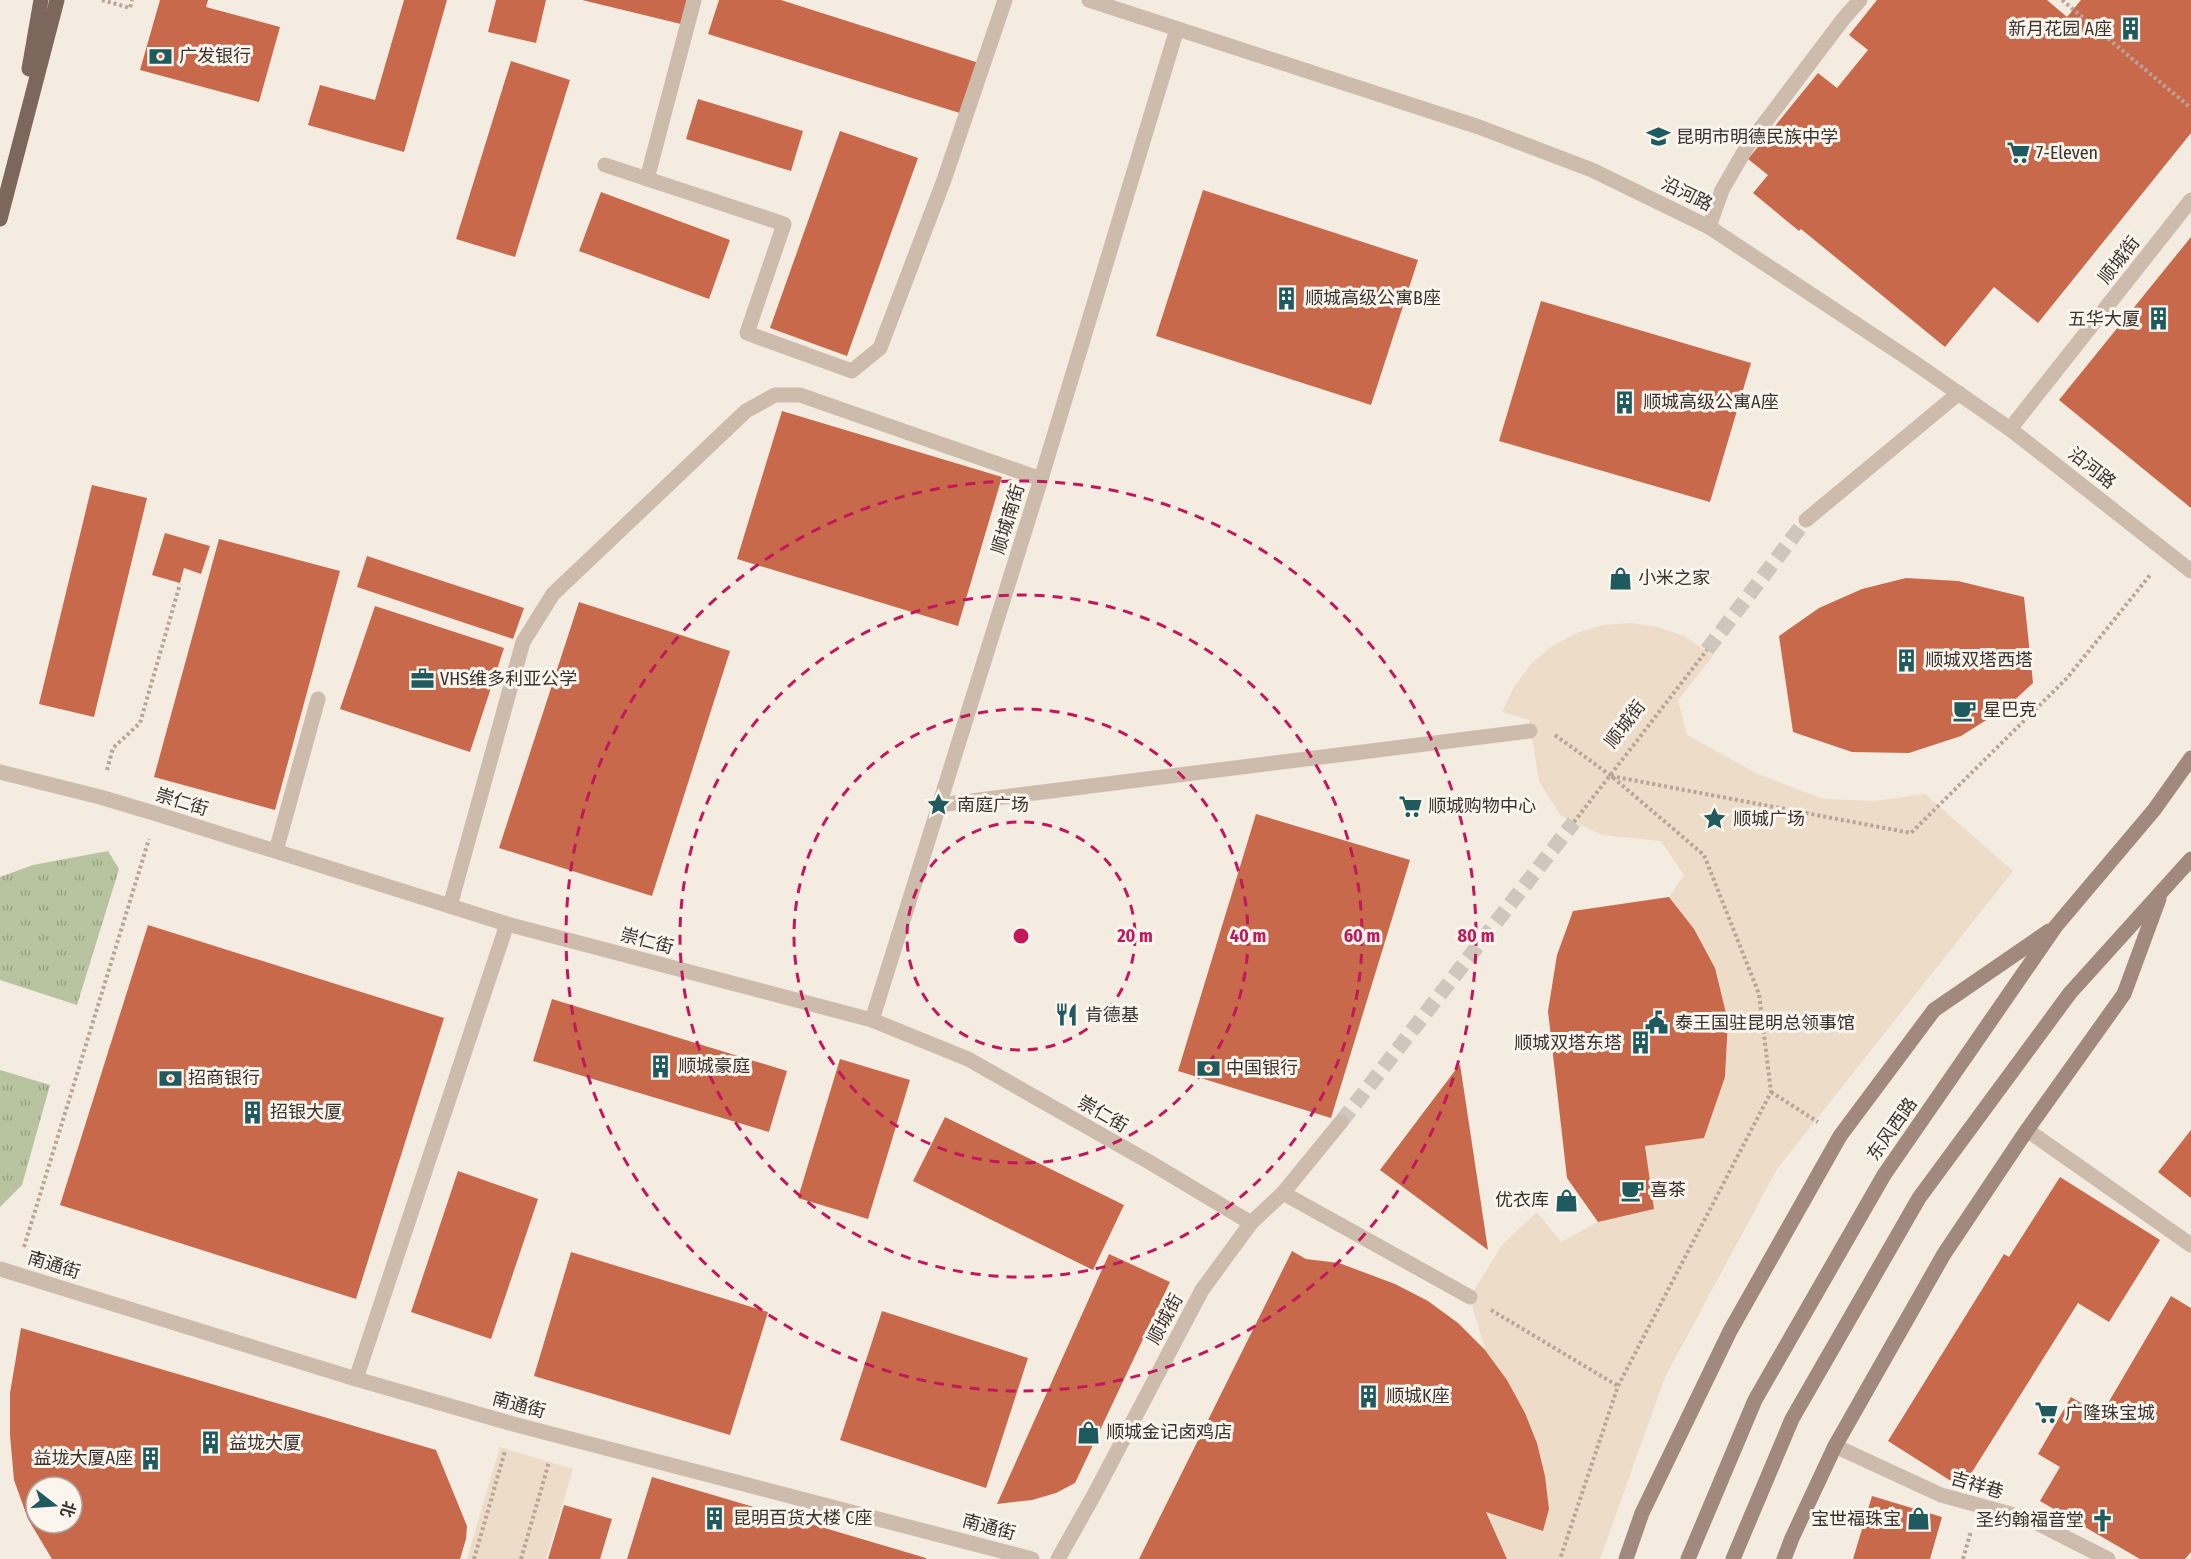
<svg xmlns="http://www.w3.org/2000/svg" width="2191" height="1559" viewBox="0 0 2191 1559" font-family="'Fira Sans Condensed','Noto Sans SC',sans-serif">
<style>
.grass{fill:url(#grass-tufts)}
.plaza{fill:#ecdcc8}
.building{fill:#c8694b;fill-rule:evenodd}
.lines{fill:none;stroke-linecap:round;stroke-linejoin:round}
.pedestrian-tunnel{stroke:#cfc6bd;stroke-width:15;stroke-dasharray:15 8;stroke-linecap:butt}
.path{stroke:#b9a596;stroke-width:4;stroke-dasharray:3 3;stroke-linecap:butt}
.service{stroke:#cdbbac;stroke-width:15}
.pedestrian{stroke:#cdbbac;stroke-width:15}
.minor{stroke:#cdbbac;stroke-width:15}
.tertiary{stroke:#cdbbac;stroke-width:15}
.secondary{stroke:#a18a7d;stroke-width:15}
.primary{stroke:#7d675c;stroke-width:15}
.ring{fill:none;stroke:#c2185b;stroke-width:3;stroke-dasharray:10 8}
.labels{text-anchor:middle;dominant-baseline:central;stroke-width:6;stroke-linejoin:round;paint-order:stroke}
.poi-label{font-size:18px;fill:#3b302b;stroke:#fbf5ee;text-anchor:start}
.street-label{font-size:18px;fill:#3b302b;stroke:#fbf5ee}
.centre{fill:#c2185b;stroke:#fbf5ee;stroke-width:3}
.ring-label{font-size:18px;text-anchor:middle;font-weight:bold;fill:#c2185b;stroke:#fbf5ee;stroke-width:6;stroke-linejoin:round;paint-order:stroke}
</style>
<defs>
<pattern id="grass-tufts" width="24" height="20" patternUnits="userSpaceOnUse" patternTransform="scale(1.5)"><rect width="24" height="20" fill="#b8c4a0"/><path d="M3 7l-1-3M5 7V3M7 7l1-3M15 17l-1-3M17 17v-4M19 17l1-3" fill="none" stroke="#97a083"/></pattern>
</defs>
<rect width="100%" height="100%" fill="#f4ebe1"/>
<!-- grass -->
<g class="grass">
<polygon points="108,851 119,869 77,1005 0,980 0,877 33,865"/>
<polygon points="0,1070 50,1085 22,1185 0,1207"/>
</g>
<!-- plaza -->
<g class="plaza">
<polygon points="1631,623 1658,627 1684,636 1713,656 1678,700 1687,735 1758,774 1823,799 1875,801 1925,794 2013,871 1777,1169 1665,1377 1600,1559 1507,1559 1486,1512 1543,1531 1549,1509 1545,1476 1537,1443 1525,1413 1507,1380 1485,1350 1470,1297 1502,1245 1537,1212 1561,1242 1598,1222 1654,1209 1645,1146 1704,1138 1725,1077 1728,1021 1715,968 1694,929 1669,897 1684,875 1661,841 1602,835 1560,815 1539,781 1529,720 1502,712 1514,687 1531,664 1552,646 1577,633 1604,625"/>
<polygon points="500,1447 573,1469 546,1559 467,1559"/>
</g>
<!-- building -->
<g class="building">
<polygon points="160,0 208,0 206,7 280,27 259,102 140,70"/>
<polygon points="404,0 447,0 404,152 308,125 320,85 375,100"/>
<polygon points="496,0 546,0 536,43 488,32"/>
<polygon points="582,0 691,0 685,25"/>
<polygon points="719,0 781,0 979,63 963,114 708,34"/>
<polygon points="1877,0 2047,0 2067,17 2081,0 2191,0 2191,133 2038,323 1994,287 1945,347 1801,229 1799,231 1753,193 1768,175 1748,159 1818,73 1837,88 1868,50 1849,35"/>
<polygon points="511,61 570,80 515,257 456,239"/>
<polygon points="698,99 803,131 791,171 686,139"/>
<polygon points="840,131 918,158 847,356 770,328"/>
<polygon points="1203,190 1418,260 1371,405 1156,336"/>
<polygon points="601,192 730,240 709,299 579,251"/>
<polygon points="2191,237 2191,508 2059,400"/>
<polygon points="1541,301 1751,363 1710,502 1499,441"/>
<polygon points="782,411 1002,477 958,626 737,559"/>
<polygon points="92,485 147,498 94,717 39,704"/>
<polygon points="165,533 210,546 201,574 184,568 180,583 152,575"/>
<polygon points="219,539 340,571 275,810 154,777"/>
<polygon points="367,556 524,608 513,639 357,587"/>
<polygon points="1906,578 1958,581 2024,597 2033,683 2007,707 1961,736 1909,753 1852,752 1793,732 1779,636 1819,608 1862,589"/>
<polygon points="579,602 730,651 652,896 499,848"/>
<polygon points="375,606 504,648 470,752 340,709"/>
<polygon points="1256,814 1410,860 1331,1118 1178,1071"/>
<polygon points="1669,897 1694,929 1715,968 1728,1021 1725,1077 1704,1138 1645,1146 1654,1209 1598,1222 1567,1178 1548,1011 1557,955 1573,911"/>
<polygon points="148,925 444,1018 356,1299 60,1205"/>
<polygon points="552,999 787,1071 769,1132 533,1061"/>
<polygon points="840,1059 910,1080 868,1219 798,1198"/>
<polygon points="1460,1064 1488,1250 1380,1170"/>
<polygon points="945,1117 1124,1205 1093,1270 913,1181"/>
<polygon points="2191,1130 2191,1198 2158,1172"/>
<polygon points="458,1171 538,1199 491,1339 411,1312"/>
<polygon points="2060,1177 2160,1240 2109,1322 2078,1303 1962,1488 1888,1441 2004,1254 2009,1257"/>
<polygon points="1292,1251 1306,1259 1339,1263 1395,1284 1428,1301 1458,1323 1485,1350 1507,1380 1525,1413 1537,1443 1545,1476 1549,1509 1543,1531 1486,1512 1507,1559 1139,1559"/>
<polygon points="571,1252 768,1312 730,1435 534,1376"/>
<polygon points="1109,1254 1170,1282 1075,1483 1056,1493 1032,1500 997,1504"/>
<polygon points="2171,1296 2191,1308 2191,1552 2185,1559 2140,1559 2040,1501 2060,1467 2038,1454 2071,1397 2101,1415"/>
<polygon points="882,1311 1028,1358 986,1488 840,1440"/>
<path d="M21 1328 436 1450 467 1526 466 1539 460 1559H52L28 1519 14 1480 10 1435V1393ZM36 1487H72V1523H36Z"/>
<polygon points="652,1477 926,1558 926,1559 627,1559"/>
<polygon points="1872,1496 1942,1517 1930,1559 1853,1559"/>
<polygon points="564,1505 612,1519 600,1559 548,1559"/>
</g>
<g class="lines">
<!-- pedestrian-tunnel -->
<g class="pedestrian-tunnel">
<polyline points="1707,650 1806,520"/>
<polyline points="1341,1122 1574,822"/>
</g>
<!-- path -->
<g class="path">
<polyline points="102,0 130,8 132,0"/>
<polyline points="2062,0 2191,108"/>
<polyline points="1555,735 1610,775 1704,855 1759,994 1771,1092 1618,1386 1560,1559"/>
<polyline points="107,770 113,748 140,723 180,584"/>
<polyline points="1611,776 1911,833 2067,678 2151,574"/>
<polyline points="1574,822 1707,650"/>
<polyline points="1771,1092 1818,1122"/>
<polyline points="24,1247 149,839"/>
<polyline points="1491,1310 1618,1386"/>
<polyline points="474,1559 505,1451"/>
<polyline points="521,1559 549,1462"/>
<polyline points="1963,1559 1971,1531"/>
</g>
<!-- service -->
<g class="service">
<polyline points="605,165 784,224 747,333 852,371 880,348 944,180 1005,0"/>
<polyline points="647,179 694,0"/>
<polyline points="276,851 318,699"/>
</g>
<!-- pedestrian -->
<g class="pedestrian">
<polyline points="1709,227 1722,190 1748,145 1844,18 1860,0"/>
<polyline points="1806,520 1959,393"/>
<polyline points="939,805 1530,731"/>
<polyline points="872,1020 1041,479 1177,29"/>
<polyline points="2027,1130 2191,1245"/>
<polyline points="1283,1193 1470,1297"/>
<polyline points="1251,1223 1283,1193 1341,1122"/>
<polyline points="356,1379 507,924"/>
<polyline points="1835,1446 1941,1495 2029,1519 2108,1559"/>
</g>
<!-- minor -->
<g class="minor">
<polyline points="2010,429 2191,200"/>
<polyline points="0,772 100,797 157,814 507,924 872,1020 968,1059 1151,1163 1251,1223 1202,1290 1094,1495 1058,1559"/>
<polyline points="450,906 523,642 553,594 746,411 775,395 800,395 1041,479"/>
<polyline points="0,1269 356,1379 513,1424 1032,1559"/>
</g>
<!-- tertiary -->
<polyline class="tertiary" points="1089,0 1479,127 1592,170 1709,227 1912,361 2010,429 2191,571"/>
<!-- secondary -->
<g class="secondary">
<polyline points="1626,1559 1642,1513 1730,1331 1840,1136 1934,1010 2049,931"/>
<polyline points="1688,1559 1755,1400 1884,1175 2056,926 2154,810 2191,758"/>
<polyline points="1733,1559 1792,1419 1919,1198 2070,993 2191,859"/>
<polyline points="1784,1559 1792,1538 1835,1446 1944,1254 2027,1130 2124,994 2159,899"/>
</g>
<!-- primary -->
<g class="primary">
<polyline points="29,69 41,0"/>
<polyline points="0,219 57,0"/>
</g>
</g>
<!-- distance rings -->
<g class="ring">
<circle cx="1021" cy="936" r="114"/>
<circle cx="1021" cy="936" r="227"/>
<circle cx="1021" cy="936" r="341"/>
<circle cx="1021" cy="936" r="455"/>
</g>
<!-- icons -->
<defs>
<symbol id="building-bare" viewBox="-9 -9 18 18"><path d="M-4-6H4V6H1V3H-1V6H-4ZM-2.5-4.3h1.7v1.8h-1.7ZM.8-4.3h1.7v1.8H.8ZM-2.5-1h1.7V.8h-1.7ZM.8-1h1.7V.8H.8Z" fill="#1f5a5e" stroke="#fbf5ee" stroke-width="2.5" paint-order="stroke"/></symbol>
<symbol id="bank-bare" viewBox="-9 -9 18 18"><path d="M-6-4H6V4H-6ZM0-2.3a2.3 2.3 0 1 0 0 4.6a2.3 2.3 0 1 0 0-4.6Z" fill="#1f5a5e" stroke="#fbf5ee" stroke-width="2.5" paint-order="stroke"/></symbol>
<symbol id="school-bare" viewBox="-9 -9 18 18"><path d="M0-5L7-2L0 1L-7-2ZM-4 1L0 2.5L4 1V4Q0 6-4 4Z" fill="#1f5a5e" stroke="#fbf5ee" stroke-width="2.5" paint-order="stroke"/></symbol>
<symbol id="supermarket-bare" viewBox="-9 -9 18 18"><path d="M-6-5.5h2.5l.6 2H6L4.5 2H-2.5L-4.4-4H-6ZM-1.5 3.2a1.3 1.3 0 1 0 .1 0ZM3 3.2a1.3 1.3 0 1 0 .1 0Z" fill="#1f5a5e" stroke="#fbf5ee" stroke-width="2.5" paint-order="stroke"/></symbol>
<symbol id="shop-bare" viewBox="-9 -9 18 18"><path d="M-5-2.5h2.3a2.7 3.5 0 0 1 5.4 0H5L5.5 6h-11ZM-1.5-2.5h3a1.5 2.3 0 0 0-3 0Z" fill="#1f5a5e" stroke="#fbf5ee" stroke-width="2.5" paint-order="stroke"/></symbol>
<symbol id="office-bare" viewBox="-9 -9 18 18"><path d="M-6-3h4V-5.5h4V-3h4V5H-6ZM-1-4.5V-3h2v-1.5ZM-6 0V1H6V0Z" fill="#1f5a5e" stroke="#fbf5ee" stroke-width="2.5" paint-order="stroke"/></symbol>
<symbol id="cafe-bare" viewBox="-9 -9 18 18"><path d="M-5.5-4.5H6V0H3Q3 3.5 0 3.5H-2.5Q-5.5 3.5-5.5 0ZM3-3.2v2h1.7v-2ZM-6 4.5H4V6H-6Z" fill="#1f5a5e" stroke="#fbf5ee" stroke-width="2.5" paint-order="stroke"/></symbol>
<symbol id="sight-bare" viewBox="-9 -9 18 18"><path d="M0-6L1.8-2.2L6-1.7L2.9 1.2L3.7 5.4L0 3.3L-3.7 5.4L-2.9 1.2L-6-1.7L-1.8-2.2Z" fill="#1f5a5e" stroke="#fbf5ee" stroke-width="2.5" paint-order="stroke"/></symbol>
<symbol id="restaurant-bare" viewBox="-9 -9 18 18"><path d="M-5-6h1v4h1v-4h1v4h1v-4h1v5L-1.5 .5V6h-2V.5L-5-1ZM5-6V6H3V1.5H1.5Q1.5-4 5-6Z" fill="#1f5a5e" stroke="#fbf5ee" stroke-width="2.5" paint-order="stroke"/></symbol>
<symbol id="civic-bare" viewBox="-9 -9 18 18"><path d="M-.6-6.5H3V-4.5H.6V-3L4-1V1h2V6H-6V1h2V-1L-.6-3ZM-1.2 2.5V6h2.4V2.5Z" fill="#1f5a5e" stroke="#fbf5ee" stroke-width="2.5" paint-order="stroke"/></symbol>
<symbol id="church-bare" viewBox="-9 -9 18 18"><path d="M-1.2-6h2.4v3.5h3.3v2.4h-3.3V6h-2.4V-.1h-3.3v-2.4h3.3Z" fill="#1f5a5e" stroke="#fbf5ee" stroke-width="2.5" paint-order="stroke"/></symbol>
</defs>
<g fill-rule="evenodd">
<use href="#building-bare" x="2114" y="12" width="33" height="33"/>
<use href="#bank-bare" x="144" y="40" width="33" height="33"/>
<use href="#school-bare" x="1642" y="120" width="33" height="33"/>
<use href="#supermarket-bare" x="2002" y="136" width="33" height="33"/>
<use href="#building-bare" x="1270" y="282" width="33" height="33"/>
<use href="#building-bare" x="2142" y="302" width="33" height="33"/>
<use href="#building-bare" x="1608" y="386" width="33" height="33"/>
<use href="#shop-bare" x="1604" y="562" width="33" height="33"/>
<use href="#building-bare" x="1890" y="644" width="33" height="33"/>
<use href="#office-bare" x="406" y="662" width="33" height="33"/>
<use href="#cafe-bare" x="1948" y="694" width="33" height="33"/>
<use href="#sight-bare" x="922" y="788" width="33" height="33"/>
<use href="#supermarket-bare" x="1394" y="790" width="33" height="33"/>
<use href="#sight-bare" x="1698" y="802" width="33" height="33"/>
<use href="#restaurant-bare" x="1050" y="998" width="33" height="33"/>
<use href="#civic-bare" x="1640" y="1006" width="33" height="33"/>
<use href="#building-bare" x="1624" y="1026" width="33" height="33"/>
<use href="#building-bare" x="644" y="1050" width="33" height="33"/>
<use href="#bank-bare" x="1192" y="1052" width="33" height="33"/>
<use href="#bank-bare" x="154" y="1062" width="33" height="33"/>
<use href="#building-bare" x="236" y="1096" width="33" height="33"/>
<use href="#cafe-bare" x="1616" y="1174" width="33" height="33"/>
<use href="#shop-bare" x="1550" y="1184" width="33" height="33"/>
<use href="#building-bare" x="1352" y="1380" width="33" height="33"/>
<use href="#supermarket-bare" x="2030" y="1396" width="33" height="33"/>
<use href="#shop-bare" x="1072" y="1416" width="33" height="33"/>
<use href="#building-bare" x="194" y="1426" width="33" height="33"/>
<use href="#building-bare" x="134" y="1442" width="33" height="33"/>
<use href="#building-bare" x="698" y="1502" width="33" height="33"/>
<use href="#shop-bare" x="1902" y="1502" width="33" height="33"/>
<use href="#church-bare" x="2086" y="1504" width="33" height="33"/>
</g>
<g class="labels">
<!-- poi labels -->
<g class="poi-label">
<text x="2112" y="29" text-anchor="end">新月花园 A座</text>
<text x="179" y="56">广发银行</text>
<text x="1676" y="137">昆明市明德民族中学</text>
<text x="2036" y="153">7-Eleven</text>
<text x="1305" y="298">顺城高级公寓B座</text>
<text x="2140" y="319" text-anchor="end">五华大厦</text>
<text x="1643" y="402">顺城高级公寓A座</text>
<text x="1638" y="578">小米之家</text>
<text x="1925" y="660">顺城双塔西塔</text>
<text x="440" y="679">VHS维多利亚公学</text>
<text x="1983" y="710">星巴克</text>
<text x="957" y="805">南庭广场</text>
<text x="1428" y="806">顺城购物中心</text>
<text x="1733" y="819">顺城广场</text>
<text x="1085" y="1015">肯德基</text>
<text x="1675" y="1023">泰王国驻昆明总领事馆</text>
<text x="1622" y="1043" text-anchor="end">顺城双塔东塔</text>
<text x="678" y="1066">顺城豪庭</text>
<text x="1226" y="1068">中国银行</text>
<text x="188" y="1078">招商银行</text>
<text x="270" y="1112">招银大厦</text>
<text x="1650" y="1190">喜茶</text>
<text x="1549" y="1200" text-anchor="end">优衣库</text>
<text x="1386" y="1396">顺城K座</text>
<text x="2065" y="1413">广隆珠宝城</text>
<text x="1106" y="1432">顺城金记卤鸡店</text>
<text x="229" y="1443">益垅大厦</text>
<text x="133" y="1458" text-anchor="end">益垅大厦A座</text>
<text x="733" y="1518">昆明百货大楼 C座</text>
<text x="1901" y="1519" text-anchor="end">宝世福珠宝</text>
<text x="2084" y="1520" text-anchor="end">圣约翰福音堂</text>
</g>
<!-- street labels -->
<g class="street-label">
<text transform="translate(1687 194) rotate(26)">沿河路</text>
<text transform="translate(2119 260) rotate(-52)">顺城街</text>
<text transform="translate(2092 468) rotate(38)">沿河路</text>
<text transform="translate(1008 519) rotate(-73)">顺城南街</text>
<text transform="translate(1625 724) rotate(-53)">顺城街</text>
<text transform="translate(182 802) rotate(17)">崇仁街</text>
<text transform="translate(647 941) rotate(15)">崇仁街</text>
<text transform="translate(1103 1114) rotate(30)">崇仁街</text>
<text transform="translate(1892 1129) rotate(-55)">东风西路</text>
<text transform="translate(54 1265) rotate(17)">南通街</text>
<text transform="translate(1165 1319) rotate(-62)">顺城街</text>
<text transform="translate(519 1405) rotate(15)">南通街</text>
<text transform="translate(1977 1485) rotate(16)">吉祥巷</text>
<text transform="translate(989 1527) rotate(15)">南通街</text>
</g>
</g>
<circle cx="1021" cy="936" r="9" class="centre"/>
<g class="ring-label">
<text x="1135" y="942">20 m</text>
<text x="1248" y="942">40 m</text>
<text x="1362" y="942">60 m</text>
<text x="1476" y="942">80 m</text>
</g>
<!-- north arrow -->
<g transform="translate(54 1505) rotate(107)"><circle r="28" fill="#fbf5ee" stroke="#aea6a0" stroke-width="1.5"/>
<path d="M0-4.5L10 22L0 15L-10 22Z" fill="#1f5a5e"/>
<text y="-9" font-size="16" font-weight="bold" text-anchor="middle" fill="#3b302b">北</text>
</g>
</svg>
